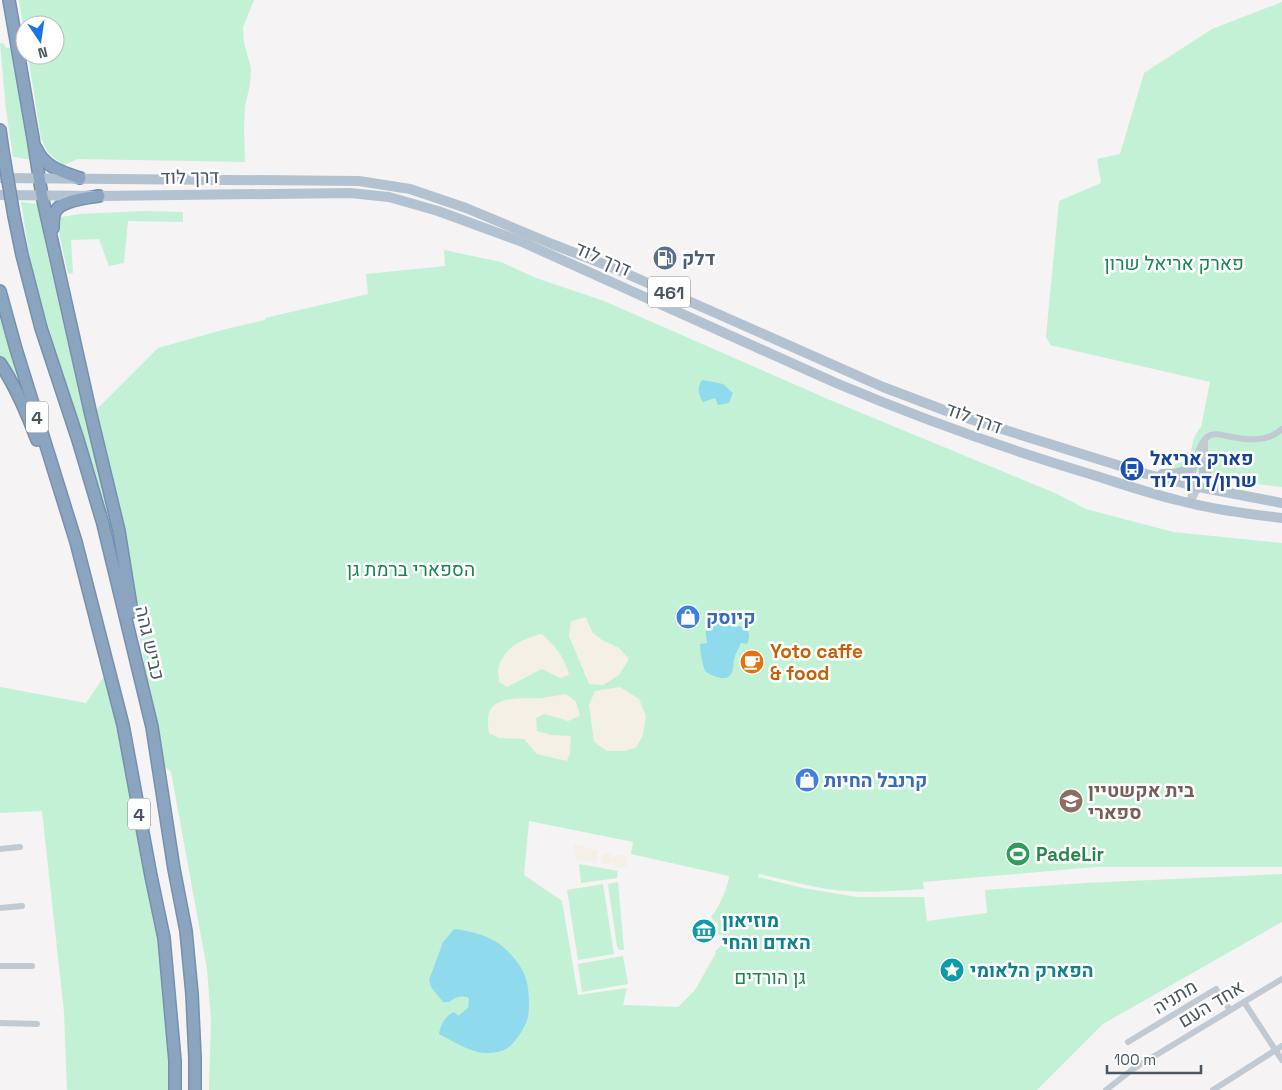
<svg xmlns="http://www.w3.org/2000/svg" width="1282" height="1090" viewBox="0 0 1282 1090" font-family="'Space Grotesk',Heebo,sans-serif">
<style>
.green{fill:#c3f1d5;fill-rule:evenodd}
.sand{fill:#f5f0e5}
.water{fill:#90daee}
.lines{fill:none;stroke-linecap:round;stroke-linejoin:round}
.highway-casing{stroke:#7690ad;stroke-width:14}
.street{stroke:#c1cad2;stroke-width:6}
.primary{stroke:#b3c2d1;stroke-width:10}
.highway{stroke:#8ba5c1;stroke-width:11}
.highway-bridge-casing{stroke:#7690ad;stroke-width:14;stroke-linecap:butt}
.highway-bridge{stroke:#8ba5c1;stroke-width:11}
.labels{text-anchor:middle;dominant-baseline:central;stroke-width:5;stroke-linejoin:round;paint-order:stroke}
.shield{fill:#fff;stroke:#808990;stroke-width:1}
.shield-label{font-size:18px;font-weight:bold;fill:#4a5661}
.street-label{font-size:19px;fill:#4a5661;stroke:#fff}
.service-label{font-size:19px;font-weight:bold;fill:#4e5e75;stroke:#fff;text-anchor:start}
.park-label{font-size:19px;fill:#17864f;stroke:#fff}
.transit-label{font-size:19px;font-weight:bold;fill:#164399;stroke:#fff;text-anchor:start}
.shop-label{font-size:19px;font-weight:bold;fill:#366cbe;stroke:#fff;text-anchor:start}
.food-label{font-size:19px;font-weight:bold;fill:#c56008;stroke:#fff;text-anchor:start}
.education-label{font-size:19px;font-weight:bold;fill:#785e54;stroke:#fff;text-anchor:start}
.leisure-label{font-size:19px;font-weight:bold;fill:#27864d;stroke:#fff;text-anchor:start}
.culture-label{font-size:19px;font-weight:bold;fill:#0d838f;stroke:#fff;text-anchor:start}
</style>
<rect width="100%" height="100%" fill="#f5f3f3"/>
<!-- green -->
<g class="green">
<polygon points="19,0 254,0 243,27 244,43 251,68 250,85 245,106 244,129 245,162 78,159 64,165 54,158 47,151 41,138 28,55 55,55 55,25 25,25 25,37"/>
<path d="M1282 2V487L1240 482 1167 466C1201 461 1185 444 1201 427L1210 382 1050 345 1046 336 1059 201 1101 183 1097 159 1120 154 1144 73 1212 29Z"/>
<polygon points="0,43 4,44 6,48 11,48 30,140 32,160 13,157 6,110"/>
<polygon points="21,202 38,204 46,248 114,539 33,277"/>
<polygon points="144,211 183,212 183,222 128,221 124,263 109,266 99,239 71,240 73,273 68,274 58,228 59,220 61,217 80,214"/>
<path d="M444 250 501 262 536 278 604 301 830 400 1055 493 1086 509 1173 532 1282 543V867H1095L923 882 924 889C891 891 859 894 827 889 804 885 782 879 759 874L758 877 803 888 857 897H924L927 921 987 913 985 890 1086 883 1282 874V922L1103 1024 1037 1090H209L211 1020 207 969 171 772 163 765 133 600 95 411 158 348 226 329 265 320V318L368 294 366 274 445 266ZM529 821 633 842 631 854 729 876C728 887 719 908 711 917L718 924V934L726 937 720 947 715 951 716 953 695 990 678 1007 623 1005 627 988 578 995 562 901 524 875Z"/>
<polygon points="0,312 29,410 0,361"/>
<polygon points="105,675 143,852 162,952 170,1090 67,1090 64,1012 42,811 0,813 0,687 86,703"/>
<polygon points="579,864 618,871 617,878 581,883"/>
<polygon points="618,882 624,950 619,950 617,946 608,884"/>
<polygon points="603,884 614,954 578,960 567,890"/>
<polygon points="623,956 628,984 582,992 578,964"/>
</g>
<!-- sand -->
<g class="sand">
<polygon points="586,617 592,632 602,640 619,648 629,659 619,675 603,685 589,684 569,636 571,621"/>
<path d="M542 634C556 647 564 656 569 675L560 678 542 669 507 687 499 682C499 677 497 670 499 666 506 646 522 639 542 634Z"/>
<polygon points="620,687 639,699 646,716 643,735 636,748 624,751 607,751 594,742 589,705 595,691"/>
<path d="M566 694 576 702 580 716 568 721 545 714 536 718 537 731 551 735 571 736 570 753 567 761 537 754 524 739 499 738 489 733C488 726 487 715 490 710 499 695 528 699 542 698 550 697 558 695 566 694Z"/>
<polygon points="573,844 598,851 596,863 576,859"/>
<path d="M605 853 611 854 613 859 617 855H624L627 859V864C624 869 620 870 615 866L613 861 610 864H604L601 861V857Z"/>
</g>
<!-- water -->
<g class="water">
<path d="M702 380 723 384 733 393 729 403 718 405 715 398 703 402C698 394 697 387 702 380Z"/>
<path d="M720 621C729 620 728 625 735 627 737 627 738 626 739 626 750 627 751 637 747 644L741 643C739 648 736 653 734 658 733 663 734 670 731 674 726 683 710 675 705 671 702 662 700 654 700 644L707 643 705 626 706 625Z"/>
<path d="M454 929C470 931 484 934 498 943 509 951 522 965 526 979 529 988 530 1007 528 1017 525 1028 514 1046 504 1050 500 1052 493 1053 488 1053 472 1054 453 1041 439 1034 441 1024 444 1017 454 1012L458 1016 468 1008 469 998C461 995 456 997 449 1002H443L431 987 429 980 443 942Z"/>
</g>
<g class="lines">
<defs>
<g id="highway">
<polyline points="9,0 33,138 42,196 91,415 119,531 132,612"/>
<polyline points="0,130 3,151"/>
<path d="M36 148C44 167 62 172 80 178"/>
<polyline points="14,216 22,255 41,328 78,440 103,524 152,727 174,869 186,931 192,994 195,1058 195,1090"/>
<path d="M53 228C53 223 53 217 55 212 61 200 87 198 99 196"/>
<polyline points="0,291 16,349 76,542 123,725 151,876 164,938 175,1061 175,1090"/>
<path d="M0 363C16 387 27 413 37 440"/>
</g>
</defs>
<!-- highway casing -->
<use href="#highway" class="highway-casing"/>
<!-- street -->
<g class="street">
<polyline points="1191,502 1199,487 1205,456 1205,442"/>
<path d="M1190 503C1191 488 1194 440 1211 435 1216 433 1222 435 1227 436 1246 440 1267 443 1282 429"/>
<polyline points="0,849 20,847"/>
<polyline points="0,908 22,906"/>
<polyline points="0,966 32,966"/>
<polyline points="1244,1002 1282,1060"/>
<polyline points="0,1023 37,1024"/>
<polyline points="1128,1042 1216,989 1230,1010"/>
<polyline points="1106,1090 1133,1069 1282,979"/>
<polyline points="1213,1090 1282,1046"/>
</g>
<!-- primary -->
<g class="primary">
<polyline points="0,178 359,181 410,189 466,208 552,244 616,269 883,387 957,415 1146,474 1199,487 1282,503"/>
<path d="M0 195 99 196 350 193 389 197 438 211 520 241 836 383C919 418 1003 448 1090 474 1119 483 1148 493 1177 500 1211 509 1247 514 1282 518"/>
<path d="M1203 465C1206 478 1212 483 1224 490"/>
<path d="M1162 474C1178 474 1183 474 1195 463"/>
</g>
<!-- highway -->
<use href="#highway" class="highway"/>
<defs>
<polyline id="highway-bridge" points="3,151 14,216"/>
</defs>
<!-- highway-bridge casing -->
<use href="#highway-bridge" class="highway-bridge-casing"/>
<!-- highway-bridge -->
<use href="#highway-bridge" class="highway-bridge"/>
</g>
<!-- icons -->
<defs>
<symbol id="fuel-disc" viewBox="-11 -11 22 22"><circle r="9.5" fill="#5c6f8a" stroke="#fff"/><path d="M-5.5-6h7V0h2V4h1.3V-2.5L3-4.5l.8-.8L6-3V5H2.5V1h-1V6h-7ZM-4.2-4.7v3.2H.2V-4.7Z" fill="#fff"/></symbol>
<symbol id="bus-disc" viewBox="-11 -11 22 22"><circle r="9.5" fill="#1a4fb4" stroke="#fff"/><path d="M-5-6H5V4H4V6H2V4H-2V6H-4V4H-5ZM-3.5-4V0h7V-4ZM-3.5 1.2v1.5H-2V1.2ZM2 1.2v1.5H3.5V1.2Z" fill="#fff"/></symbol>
<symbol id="shop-disc" viewBox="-11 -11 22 22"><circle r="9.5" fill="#3f7fe0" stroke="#fff"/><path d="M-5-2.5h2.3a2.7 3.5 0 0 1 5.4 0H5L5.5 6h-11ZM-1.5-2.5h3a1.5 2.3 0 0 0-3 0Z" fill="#fff"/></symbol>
<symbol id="cafe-disc" viewBox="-11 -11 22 22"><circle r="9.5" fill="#e8710a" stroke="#fff"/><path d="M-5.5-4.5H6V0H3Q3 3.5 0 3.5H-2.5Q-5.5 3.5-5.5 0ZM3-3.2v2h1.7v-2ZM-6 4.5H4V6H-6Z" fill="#fff"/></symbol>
<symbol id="school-disc" viewBox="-11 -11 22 22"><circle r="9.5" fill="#8d6e63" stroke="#fff"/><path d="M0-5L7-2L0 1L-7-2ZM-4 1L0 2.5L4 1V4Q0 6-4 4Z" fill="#fff"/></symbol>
<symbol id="stadium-disc" viewBox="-11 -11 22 22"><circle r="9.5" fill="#2e9e5b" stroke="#fff"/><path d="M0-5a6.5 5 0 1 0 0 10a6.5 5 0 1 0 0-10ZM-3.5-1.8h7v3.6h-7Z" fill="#fff"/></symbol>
<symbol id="museum-disc" viewBox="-11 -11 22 22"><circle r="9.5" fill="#0f9aa8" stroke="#fff"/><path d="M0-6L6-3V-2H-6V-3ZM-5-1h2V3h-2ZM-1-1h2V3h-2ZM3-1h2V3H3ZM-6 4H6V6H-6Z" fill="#fff"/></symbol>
<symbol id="sight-disc" viewBox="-11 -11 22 22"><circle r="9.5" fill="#0f9aa8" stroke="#fff"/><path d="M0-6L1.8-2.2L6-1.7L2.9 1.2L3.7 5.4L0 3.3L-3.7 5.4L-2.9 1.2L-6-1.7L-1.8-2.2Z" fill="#fff"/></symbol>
</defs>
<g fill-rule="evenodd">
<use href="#fuel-disc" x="651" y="244" width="28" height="28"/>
<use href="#bus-disc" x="1118" y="455" width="28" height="28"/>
<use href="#shop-disc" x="674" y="603" width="28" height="28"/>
<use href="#cafe-disc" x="738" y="648" width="28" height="28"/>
<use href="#shop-disc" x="793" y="766" width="28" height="28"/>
<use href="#school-disc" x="1057" y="787" width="28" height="28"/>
<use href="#stadium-disc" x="1004" y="840" width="28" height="28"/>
<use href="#museum-disc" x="690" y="917" width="28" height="28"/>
<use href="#sight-disc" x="938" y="956" width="28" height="28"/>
</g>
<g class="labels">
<!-- shield labels -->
<g class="shield">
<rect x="648" y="276.5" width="42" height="31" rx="4"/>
<rect x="26" y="401.5" width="22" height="31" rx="4"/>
<rect x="128" y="798.5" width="22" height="31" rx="4"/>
</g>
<g class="shield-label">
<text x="669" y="292">461</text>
<text x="37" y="417">4</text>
<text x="139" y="814">4</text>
</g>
<!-- street labels -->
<g class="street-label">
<text transform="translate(190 177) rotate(-1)">דרך לוד</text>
<text transform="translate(603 259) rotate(24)">דרך לוד</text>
<text transform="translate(974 418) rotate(20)">דרך לוד</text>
<text transform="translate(150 643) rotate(77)">כביש גהה</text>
<text transform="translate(1175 997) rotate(-31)">מתניה</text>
<text transform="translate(1211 1004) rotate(-31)">אחד העם</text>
</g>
<!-- service labels -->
<g class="service-label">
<text x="682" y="258">דלק</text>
</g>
<!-- park labels -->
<g class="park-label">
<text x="1174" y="263">פארק אריאל שרון</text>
<text x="411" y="569">הספארי ברמת גן</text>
<text x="770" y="977">גן הורדים</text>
</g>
<!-- transit labels -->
<g class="transit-label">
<text x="1150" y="458">פארק אריאל<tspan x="1150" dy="22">שרון/דרך לוד</tspan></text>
</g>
<!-- shop labels -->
<g class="shop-label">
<text x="706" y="617">קיוסק</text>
<text x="824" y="780">קרנבל החיות</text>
</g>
<!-- food labels -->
<g class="food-label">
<text x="770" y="651">Yoto caffe<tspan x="770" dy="22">&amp; food</tspan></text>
</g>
<!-- education labels -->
<g class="education-label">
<text x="1088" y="790">בית אקשטיין<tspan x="1088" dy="22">ספארי</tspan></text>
</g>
<!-- leisure labels -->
<g class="leisure-label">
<text x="1036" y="854">PadeLir</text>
</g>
<!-- culture labels -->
<g class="culture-label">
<text x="722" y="920">מוזיאון<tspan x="722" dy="22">האדם והחי</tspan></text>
<text x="970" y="970">הפארק הלאומי</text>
</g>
</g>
<!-- north arrow -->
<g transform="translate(40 40) rotate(167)"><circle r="24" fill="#ffffff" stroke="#b7bbc0"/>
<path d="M0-4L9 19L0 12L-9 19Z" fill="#1a73e8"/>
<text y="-8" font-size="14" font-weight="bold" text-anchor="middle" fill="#4a5661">N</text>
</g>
<!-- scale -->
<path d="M1107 1065v8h94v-8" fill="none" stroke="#4a5661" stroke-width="2.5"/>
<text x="1114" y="1065" font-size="15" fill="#4a5661" stroke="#ffffff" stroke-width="4" paint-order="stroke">100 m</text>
</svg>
